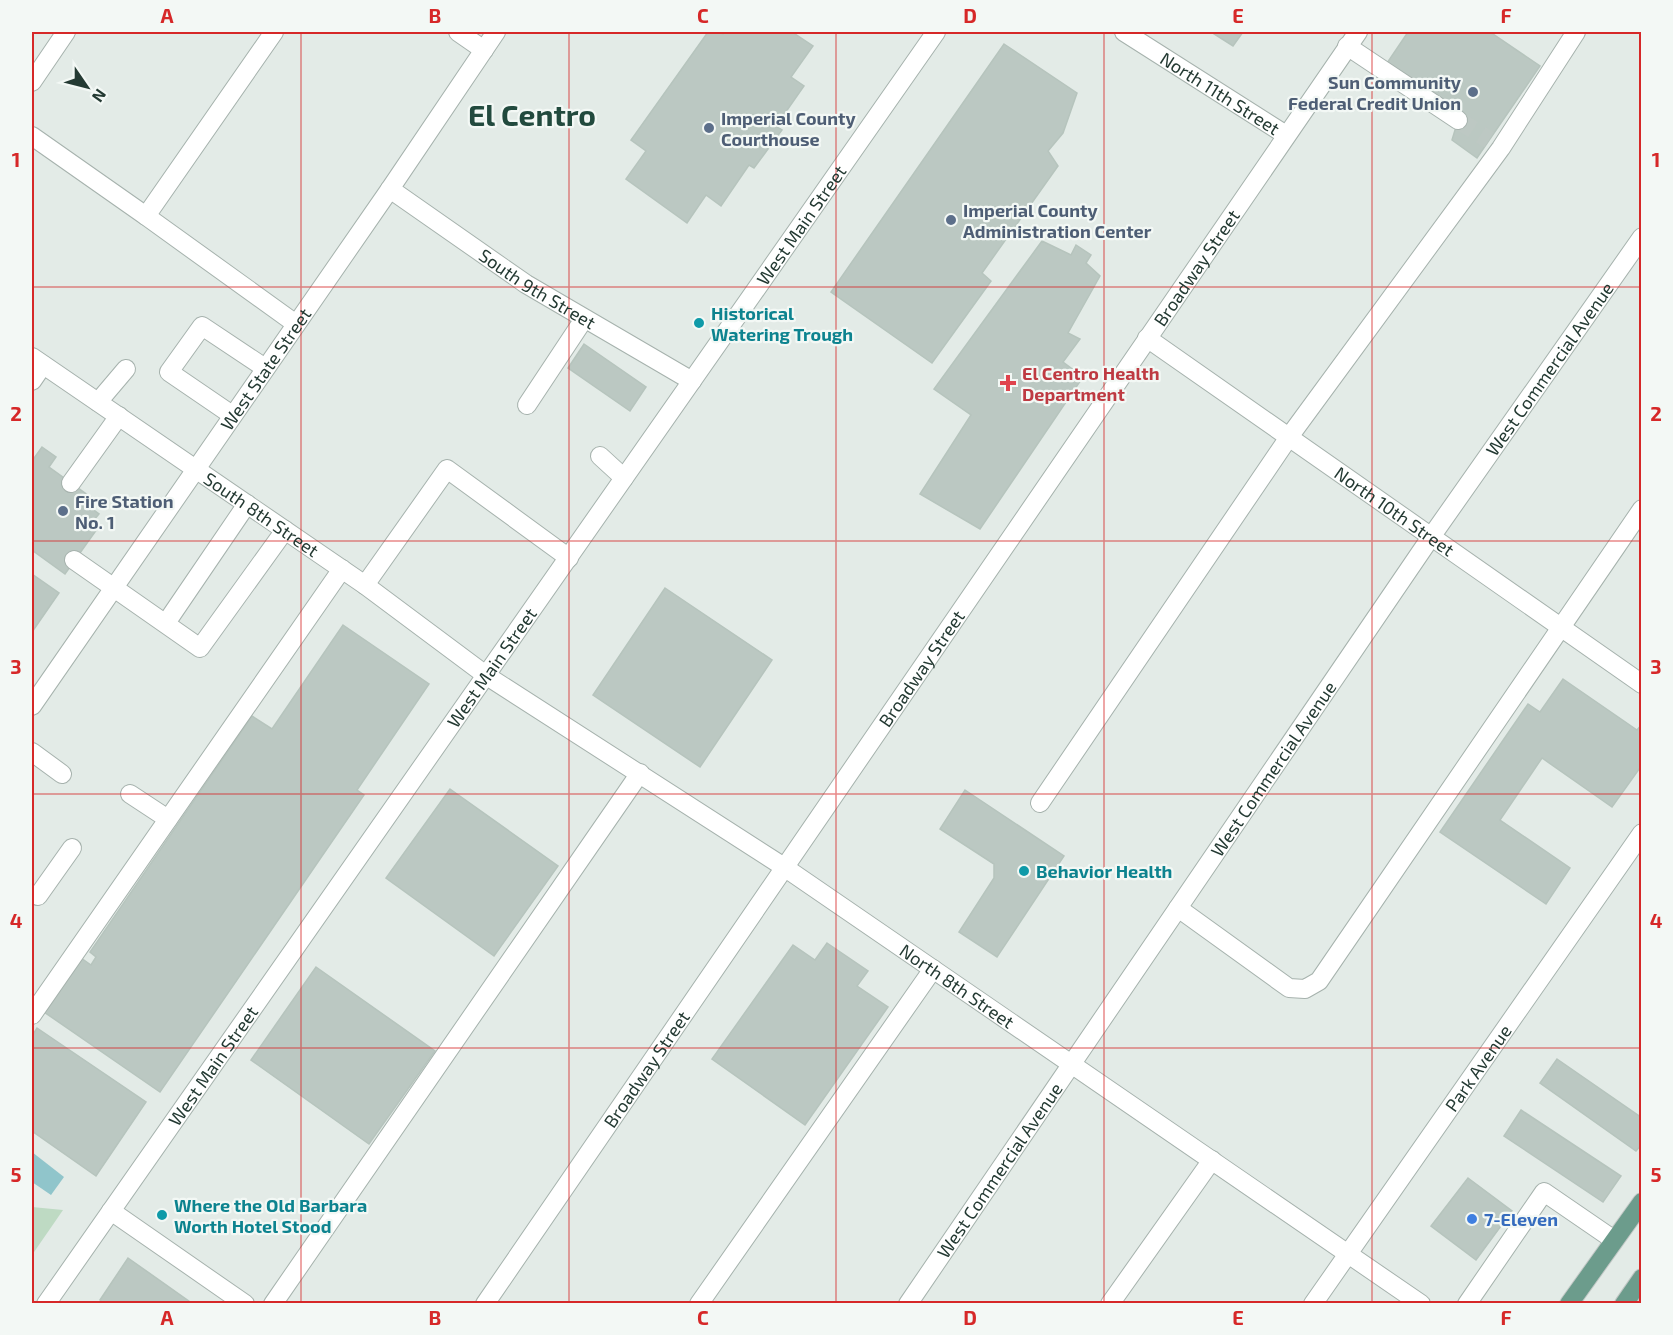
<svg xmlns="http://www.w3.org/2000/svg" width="1673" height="1335" viewBox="0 0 1673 1335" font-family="'Exo 2',sans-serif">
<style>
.green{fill:#bedac3}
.water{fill:#90c5cb}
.building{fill:#bbc8c2;stroke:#b6c4bd;stroke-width:1.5}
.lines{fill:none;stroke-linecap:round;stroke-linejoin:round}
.minor-tunnel{stroke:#bdc8c3;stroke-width:18;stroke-dasharray:18 9;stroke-linecap:butt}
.minor-casing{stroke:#a6b2ad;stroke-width:20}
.major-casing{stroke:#c2c8c6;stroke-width:20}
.minor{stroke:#fff;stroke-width:18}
.major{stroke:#6c9c8c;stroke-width:18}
.grid{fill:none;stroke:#d62828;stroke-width:1.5;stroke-opacity:0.55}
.service-dot{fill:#5c6f8a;stroke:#f3f8f5;stroke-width:2}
.culture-dot{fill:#0f9aa8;stroke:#f3f8f5;stroke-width:2}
.health-dot{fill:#e0444e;stroke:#f3f8f5;stroke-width:2}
.shop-dot{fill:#3f7fe0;stroke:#f3f8f5;stroke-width:2}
.labels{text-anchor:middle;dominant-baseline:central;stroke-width:4.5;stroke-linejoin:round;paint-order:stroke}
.service-label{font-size:18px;font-weight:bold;fill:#4e5e75;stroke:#f3f8f5;text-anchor:start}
.street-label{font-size:18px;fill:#243a33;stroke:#f3f8f5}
.culture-label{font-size:18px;font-weight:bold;fill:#0d838f;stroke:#f3f8f5;text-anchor:start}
.health-label{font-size:18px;font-weight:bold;fill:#be3a42;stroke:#f3f8f5;text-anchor:start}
.shop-label{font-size:18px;font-weight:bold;fill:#366cbe;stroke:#f3f8f5;text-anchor:start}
.town-label{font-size:30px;font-weight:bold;fill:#224a3e;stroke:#f3f8f5}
.neatline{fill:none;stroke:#d62828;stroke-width:2}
.grid-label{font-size:20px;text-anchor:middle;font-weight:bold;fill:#d62828}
</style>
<rect width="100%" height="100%" fill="#e3ebe7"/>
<!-- green -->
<polygon class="green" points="32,1207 63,1210 32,1255"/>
<!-- water -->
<polygon class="water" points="32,1152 64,1177 51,1195 32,1182"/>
<!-- building -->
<g class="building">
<polygon points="708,32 720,32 723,34 725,32 792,32 813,46 791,77 804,86 776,126 782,130 754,168 749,165 721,206 706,195 687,223 626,179 646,151 631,140"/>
<polygon points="1211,32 1243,32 1233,46"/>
<polygon points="1408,32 1490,32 1540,66 1477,158 1452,140 1459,117 1385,66"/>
<polygon points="1004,44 1077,93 1063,133 1048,151 1058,166 982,273 991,281 932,363 831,292"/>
<polygon points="1042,241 1071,255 1076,245 1091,255 1086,263 1100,276 1068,333 1080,339 1063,362 1083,377 980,529 920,494 971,415 934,389"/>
<polygon points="584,344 646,387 630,411 568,368"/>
<polygon points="42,447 56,457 49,467 96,501 91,508 99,514 94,520 100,525 65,574 32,550 32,461"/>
<polygon points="32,574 59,593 32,632"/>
<polygon points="665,588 772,660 700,767 593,695"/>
<polygon points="343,625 429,684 357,790 364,795 160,1092 44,1012 81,958 91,965 96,957 90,952 252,716 272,729"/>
<polygon points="1563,679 1637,730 1642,724 1642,765 1612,807 1542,758 1500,820 1570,868 1546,904 1440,832 1528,704 1540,712"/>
<polygon points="450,789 558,866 494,956 386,878"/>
<polygon points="965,790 1064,856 997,957 959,932 994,878 994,864 940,829"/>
<polygon points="827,943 868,971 857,986 888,1007 805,1125 712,1059 793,945 815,960"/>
<polygon points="316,967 435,1051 369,1144 251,1060"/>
<polygon points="37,1028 146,1102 96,1176 32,1131 32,1036"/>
<polygon points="1557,1059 1642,1118 1642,1144 1636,1151 1540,1083"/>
<polygon points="1521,1110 1621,1176 1603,1202 1504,1136"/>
<polygon points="1468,1178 1512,1211 1476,1260 1431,1226"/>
<polygon points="128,1258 193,1304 104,1304 100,1300"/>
</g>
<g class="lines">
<!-- minor-tunnel -->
<polyline class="minor-tunnel" points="1458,120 1489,140"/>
<defs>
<g id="minor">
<polyline points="458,32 484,50"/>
<path id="s1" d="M1124 32 1286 135"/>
<polyline points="1347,46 1458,120"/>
<polyline points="32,82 66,32"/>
<polyline points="32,136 146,216 274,32"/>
<path id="s2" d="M390 189 526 284 692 381"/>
<polyline points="146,216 296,324"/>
<path id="s3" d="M1147 338 1642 684"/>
<path id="s4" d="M32 357 365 585 487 676 784 867 1421 1304"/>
<polyline points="32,381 43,365"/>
<polyline points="98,402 126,369"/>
<polyline points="527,405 584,319"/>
<polyline points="232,415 169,372 202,326 265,368"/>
<polyline points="600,456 624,478"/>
<polyline points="71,483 119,416"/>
<polyline points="74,560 200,648 285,530"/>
<polyline points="365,585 447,469 569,558"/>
<polyline points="166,623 247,504"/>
<path id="s5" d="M32 706 390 189 496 32"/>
<polyline points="32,752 62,774"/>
<polyline points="130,794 168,819"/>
<polyline points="1040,803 1289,437 1501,148 1576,32"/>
<polyline points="38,896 72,848"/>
<polyline points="1178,908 1289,988 1305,989 1319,981 1642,509"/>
<polyline points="32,1015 342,569"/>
<polyline points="111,1211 245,1304"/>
<path id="s6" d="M46 1304 936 32"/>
<polyline points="273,1304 640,773"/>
<path id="s7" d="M485 1304 1358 32"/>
<polyline points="699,1304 933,969"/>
<path id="s8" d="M908 1304 1431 537 1642 237"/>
<polyline points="1110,1304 1212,1160"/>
<path id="s9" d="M1313 1304 1642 833"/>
<polyline points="1467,1304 1544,1192 1614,1240"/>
</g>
<g id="major">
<polyline points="1569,1304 1642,1202"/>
<polyline points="1624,1304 1642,1278"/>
</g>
</defs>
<!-- minor casing -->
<use href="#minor" class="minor-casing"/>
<!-- major casing -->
<use href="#major" class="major-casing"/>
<!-- minor -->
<use href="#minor" class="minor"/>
<!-- major -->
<use href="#major" class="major"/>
</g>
<!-- grid -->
<path class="grid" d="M301 32V1304M569 32V1304M836 32V1304M1104 32V1304M1372 32V1304M32 287H1642M32 541H1642M32 794H1642M32 1048H1642"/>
<!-- markers -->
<g class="service-dot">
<circle cx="1473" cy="92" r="6"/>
<circle cx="709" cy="128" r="6"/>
<circle cx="951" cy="220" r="6"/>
<circle cx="63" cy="511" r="6"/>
</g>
<g class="culture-dot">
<circle cx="699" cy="323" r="6"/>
<circle cx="1024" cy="871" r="6"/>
<circle cx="162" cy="1215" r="6"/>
</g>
<path class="health-dot" d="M1005 374h6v6h6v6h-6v6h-6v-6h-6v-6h6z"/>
<circle class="shop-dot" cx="1472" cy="1219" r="6"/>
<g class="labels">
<!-- service labels -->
<g class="service-label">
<text x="1461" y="82" text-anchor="end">Sun Community<tspan x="1461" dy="21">Federal Credit Union</tspan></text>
<text x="721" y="118">Imperial County<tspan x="721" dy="21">Courthouse</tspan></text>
<text x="963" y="210">Imperial County<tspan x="963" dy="21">Administration Center</tspan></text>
<text x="75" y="501">Fire Station<tspan x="75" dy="21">No. 1</tspan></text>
</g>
<!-- street labels -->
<g class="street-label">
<text stroke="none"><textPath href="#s1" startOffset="114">North 11th Street</textPath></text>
<text stroke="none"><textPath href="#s6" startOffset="1317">West Main Street</textPath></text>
<text stroke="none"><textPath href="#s7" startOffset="1257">Broadway Street</textPath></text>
<text stroke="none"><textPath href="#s2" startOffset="178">South 9th Street</textPath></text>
<text stroke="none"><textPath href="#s5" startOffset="410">West State Street</textPath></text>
<text stroke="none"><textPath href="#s8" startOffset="1134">West Commercial Avenue</textPath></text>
<text stroke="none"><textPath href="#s3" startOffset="302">North 10th Street</textPath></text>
<text stroke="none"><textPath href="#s4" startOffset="278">South 8th Street</textPath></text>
<text stroke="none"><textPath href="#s7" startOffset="771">Broadway Street</textPath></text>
<text stroke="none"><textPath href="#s6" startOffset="777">West Main Street</textPath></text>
<text stroke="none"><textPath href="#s8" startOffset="648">West Commercial Avenue</textPath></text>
<text stroke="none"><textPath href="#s4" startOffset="1119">North 8th Street</textPath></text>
<text stroke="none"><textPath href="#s6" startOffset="291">West Main Street</textPath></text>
<text stroke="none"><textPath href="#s7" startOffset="285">Broadway Street</textPath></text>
<text stroke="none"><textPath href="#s9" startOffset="288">Park Avenue</textPath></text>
<text stroke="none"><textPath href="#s8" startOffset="162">West Commercial Avenue</textPath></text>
</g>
<!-- culture labels -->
<g class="culture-label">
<text x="711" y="313">Historical<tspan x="711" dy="21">Watering Trough</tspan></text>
<text x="1036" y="871">Behavior Health</text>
<text x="174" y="1205">Where the Old Barbara<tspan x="174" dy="21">Worth Hotel Stood</tspan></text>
</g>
<!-- health labels -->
<g class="health-label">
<text x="1022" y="373">El Centro Health<tspan x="1022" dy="21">Department</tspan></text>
</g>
<!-- shop labels -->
<g class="shop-label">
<text x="1484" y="1219">7-Eleven</text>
</g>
<!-- town labels -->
<g class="town-label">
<text x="532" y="114">El Centro</text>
</g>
</g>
<!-- border -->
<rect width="1673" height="1335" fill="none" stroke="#f3f8f5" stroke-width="66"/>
<!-- north arrow -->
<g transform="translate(87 87) rotate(125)" stroke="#f3f8f5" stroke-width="4.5" paint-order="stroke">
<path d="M0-4.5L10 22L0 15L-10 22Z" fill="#243a33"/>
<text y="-9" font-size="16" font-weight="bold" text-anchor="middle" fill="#243a33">N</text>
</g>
<rect x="33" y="33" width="1607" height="1269" class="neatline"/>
<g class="grid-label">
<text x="167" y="23">A</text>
<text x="435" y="23">B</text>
<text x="703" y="23">C</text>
<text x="970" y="23">D</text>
<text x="1238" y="23">E</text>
<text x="1506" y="23">F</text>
<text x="16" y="167">1</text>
<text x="1656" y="167">1</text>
<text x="16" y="421">2</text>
<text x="1656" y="421">2</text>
<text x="16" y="674">3</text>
<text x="1656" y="674">3</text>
<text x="16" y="928">4</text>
<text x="1656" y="928">4</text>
<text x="16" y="1182">5</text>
<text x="1656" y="1182">5</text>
<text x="167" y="1325">A</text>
<text x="435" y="1325">B</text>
<text x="703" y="1325">C</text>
<text x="970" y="1325">D</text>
<text x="1238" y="1325">E</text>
<text x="1506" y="1325">F</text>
</g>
</svg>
